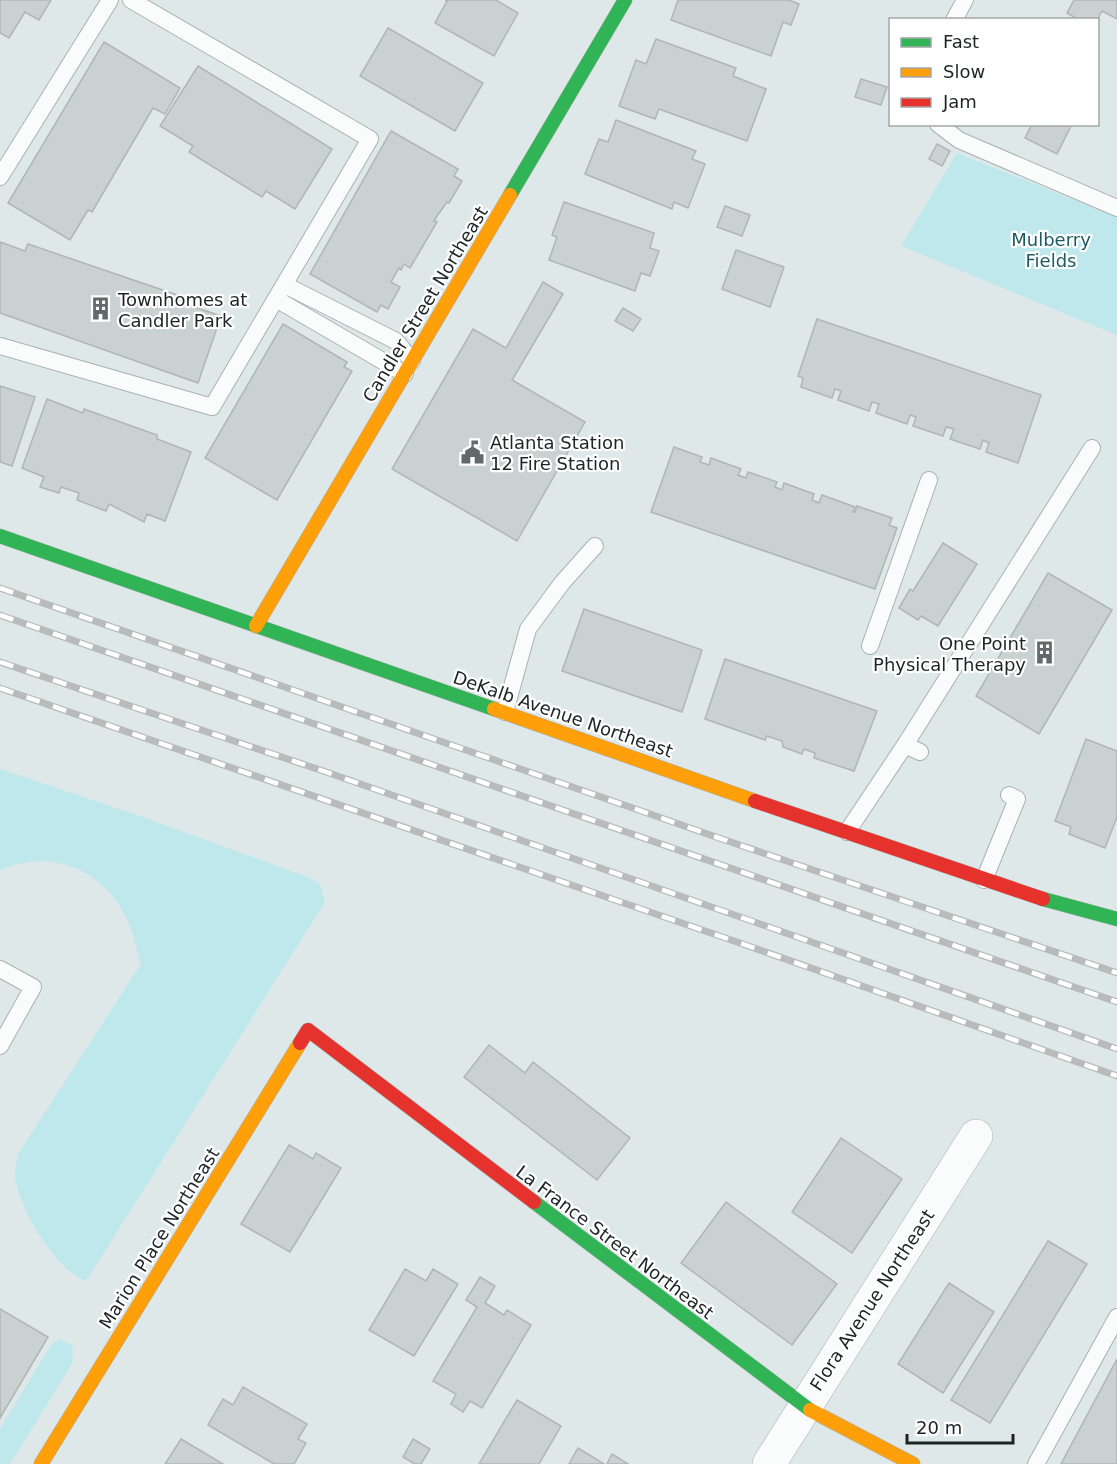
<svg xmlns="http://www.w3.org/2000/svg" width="1117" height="1464" viewBox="0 0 1117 1464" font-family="'DejaVu Sans',sans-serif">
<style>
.green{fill:#bee8ec}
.building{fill:#cad1d1;stroke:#aeb6b6;stroke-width:1.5}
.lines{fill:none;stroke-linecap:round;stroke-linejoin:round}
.lane-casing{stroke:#aab1b1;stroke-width:18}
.street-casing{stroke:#aab1b1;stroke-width:34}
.fast-casing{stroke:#aab1b1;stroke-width:15}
.slow-casing{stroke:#aab1b1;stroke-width:15}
.jam-casing{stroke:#aab1b1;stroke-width:15}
.lane{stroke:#fafcfc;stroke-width:16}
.street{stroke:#fafcfc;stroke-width:33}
.fast{stroke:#30b455;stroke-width:14}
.slow{stroke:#ff9f0a;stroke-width:14}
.jam{stroke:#e5322d;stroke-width:14}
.rail-casing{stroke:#b8babb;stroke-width:7}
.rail{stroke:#fff;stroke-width:4.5;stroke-dasharray:14;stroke-linecap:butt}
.labels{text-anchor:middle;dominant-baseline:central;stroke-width:4.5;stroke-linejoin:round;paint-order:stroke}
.park-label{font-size:18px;fill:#1c5b60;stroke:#fff}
.poi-label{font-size:18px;fill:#1e2425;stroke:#fff;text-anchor:start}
.street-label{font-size:18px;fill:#1e2425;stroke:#fff}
</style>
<rect width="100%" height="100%" fill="#dee8e9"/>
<!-- green -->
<g class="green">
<polygon points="957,153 1117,217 1117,335 901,246"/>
<path d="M0 769 143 817 310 878 320 885 325 902 86 1281C56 1270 19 1209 15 1177 14 1170 17 1161 18 1154L141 964C136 950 134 933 127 919 103 869 52 848 0 870Z"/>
<polygon points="60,1339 72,1345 73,1362 10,1464 0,1464 0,1429 51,1345"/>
</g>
<!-- building -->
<g class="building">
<polygon points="0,0 51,0 39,20 25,12 9,38 0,33"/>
<polygon points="445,0 496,0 518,13 494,56 435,23 447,1"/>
<polygon points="678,0 789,0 799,4 791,25 783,22 771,56 671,20"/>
<polygon points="1074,0 1117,0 1117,19 1102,11 1097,20 1079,20 1067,13"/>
<polygon points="388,28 483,83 455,131 360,76"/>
<polygon points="656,39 736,68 733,76 766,89 747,141 659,109 655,119 619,106 636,60 646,64"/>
<polygon points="104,42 180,88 165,114 153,108 92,212 88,210 70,240 8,203"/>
<polygon points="198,66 332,149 295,209 266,191 262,197 189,152 193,146 160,126"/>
<polygon points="861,79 887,87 881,105 855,97"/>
<polygon points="616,120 696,151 692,159 705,164 688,208 674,202 672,209 585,174 599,139 608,142"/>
<polygon points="1032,124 1072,124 1057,154 1025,138"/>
<polygon points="391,131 458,169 454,176 462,181 449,203 447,202 437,216 434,221 437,222 410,268 404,264 401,270 399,268 391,282 400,287 388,309 381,305 377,312 310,274"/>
<polygon points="937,144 950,151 942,166 929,159"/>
<polygon points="564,202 654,233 650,248 659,251 650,276 641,273 635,291 549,260 557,237 552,235"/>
<polygon points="725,206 750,215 742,236 717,227"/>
<polygon points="0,242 25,251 28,244 183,297 189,305 221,316 198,383 0,313"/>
<polygon points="736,250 784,267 770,307 722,289"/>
<polygon points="543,282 563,294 512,380 585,422 517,541 392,469 473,329 506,348"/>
<polygon points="623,308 641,319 633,331 615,321"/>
<polygon points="817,319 1041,395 1018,463 986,452 989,443 983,440 980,449 950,439 954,429 946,427 943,436 913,426 916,417 910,415 907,424 876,413 879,404 872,402 869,411 838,400 841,391 835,389 832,398 801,387 803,378 798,376"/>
<polygon points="283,324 347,362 344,367 352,371 277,500 205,458"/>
<polygon points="0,386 35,397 12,466 0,462"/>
<polygon points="47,399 83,413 84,409 157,435 157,439 191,452 165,521 147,514 144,522 109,504 106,511 77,500 79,493 61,487 59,493 40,487 44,477 22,468"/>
<polygon points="674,447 702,457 700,462 709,465 711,458 741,469 738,475 746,478 748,472 777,482 775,487 782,490 784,483 814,494 812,500 819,503 822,495 855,507 853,512 855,512 857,506 892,518 889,525 897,528 875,589 651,512"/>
<polygon points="943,543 977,564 938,626 921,616 918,620 899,608 910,589 913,591"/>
<polygon points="1048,573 1112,610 1039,734 976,696"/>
<polygon points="584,609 702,650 682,712 562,671"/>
<polygon points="725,659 877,711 854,771 814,758 815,753 804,749 802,754 783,747 782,741 767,736 765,740 705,719"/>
<polygon points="1086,739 1117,751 1117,817 1105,848 1069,834 1071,827 1055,821"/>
<polygon points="489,1045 525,1073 533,1062 630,1138 597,1180 464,1077"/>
<polygon points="841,1138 902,1179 852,1253 792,1212"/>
<polygon points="289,1145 313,1159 316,1153 341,1168 290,1252 241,1224"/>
<polygon points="726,1202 837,1284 792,1345 681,1263"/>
<polygon points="1048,1241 1087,1264 990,1423 951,1400"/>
<polygon points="405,1269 426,1281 433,1269 458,1284 414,1356 369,1330"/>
<polygon points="480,1277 495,1286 485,1303 504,1315 507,1310 531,1325 482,1408 470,1401 463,1412 451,1404 456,1394 433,1381 477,1307 466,1300"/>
<polygon points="949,1283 994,1312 943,1393 898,1364"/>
<polygon points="0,1309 48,1337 0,1418"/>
<polygon points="1117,1359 1117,1464 1061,1464"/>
<polygon points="243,1387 307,1424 298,1439 306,1443 294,1464 274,1464 208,1425 223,1399 233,1405"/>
<polygon points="517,1400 561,1426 539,1464 479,1464"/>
<polygon points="181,1439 223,1464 165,1464"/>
<polygon points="413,1439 430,1449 421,1464 415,1464 403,1457"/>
<polygon points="578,1448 604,1464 569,1464"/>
<polygon points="612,1454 628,1464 607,1464"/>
</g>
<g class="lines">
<defs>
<g id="lane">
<polyline points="954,20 965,0"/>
<polyline points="938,124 959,140 1117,208"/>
<polyline points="0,177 110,0"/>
<polyline points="285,285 396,341 412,361"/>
<polyline points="276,299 405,374"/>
<polyline points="0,346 212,407 370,139 131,0"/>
<polyline points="870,646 929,480"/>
<polyline points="505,712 528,629 562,583 595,546"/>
<polyline points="905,745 1092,448"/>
<polyline points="847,832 905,745 920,752"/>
<polyline points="984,880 1017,799 1009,795"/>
<polyline points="0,969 33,987 0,1046"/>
<polyline points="1036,1464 1117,1317"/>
</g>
<polyline id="street" points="769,1464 976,1136"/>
<g id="fast">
<polyline points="510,195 625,0"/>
<polyline points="0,536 494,709"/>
<polyline points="1043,899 1117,919"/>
<polyline points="534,1202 810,1410"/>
</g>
<g id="slow">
<polyline points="256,626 510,195"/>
<polyline points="494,709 755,801"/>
<polyline points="810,1410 913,1464"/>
<polyline points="41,1464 300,1043"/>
</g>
<g id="jam">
<polyline points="755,801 1043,899"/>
<polyline points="300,1043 308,1030 534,1202"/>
</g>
</defs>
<!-- lane casing -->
<use href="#lane" class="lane-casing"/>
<!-- street casing -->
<use href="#street" class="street-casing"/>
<!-- fast casing -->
<use href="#fast" class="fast-casing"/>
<!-- slow casing -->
<use href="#slow" class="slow-casing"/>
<!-- jam casing -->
<use href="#jam" class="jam-casing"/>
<!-- lane -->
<use href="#lane" class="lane"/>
<!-- street -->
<use href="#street" class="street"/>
<!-- fast -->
<use href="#fast" class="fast"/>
<!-- slow -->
<use href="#slow" class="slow"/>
<!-- jam -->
<use href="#jam" class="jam"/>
<defs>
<g id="rail">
<polyline points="0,588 716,837 1117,973"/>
<polyline points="0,615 1117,1002"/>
<polyline points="0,662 332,774 1117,1049"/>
<polyline points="0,688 737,942 1117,1076"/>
</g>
</defs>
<!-- rail casing -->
<use href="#rail" class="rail-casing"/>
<!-- rail -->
<use href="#rail" class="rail"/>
</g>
<!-- icons -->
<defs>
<symbol id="building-bare" viewBox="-9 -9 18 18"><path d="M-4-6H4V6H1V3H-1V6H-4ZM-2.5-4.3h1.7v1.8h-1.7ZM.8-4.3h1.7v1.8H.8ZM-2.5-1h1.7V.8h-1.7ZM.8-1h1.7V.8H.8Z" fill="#61696a" stroke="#fff" stroke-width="2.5" paint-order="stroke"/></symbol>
<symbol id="civic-bare" viewBox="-9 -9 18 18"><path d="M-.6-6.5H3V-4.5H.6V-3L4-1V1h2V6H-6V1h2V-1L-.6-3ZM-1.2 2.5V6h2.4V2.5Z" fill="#61696a" stroke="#fff" stroke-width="2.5" paint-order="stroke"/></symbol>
</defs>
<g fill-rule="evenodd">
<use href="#building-bare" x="84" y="292" width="33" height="33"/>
<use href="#civic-bare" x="456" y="436" width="33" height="33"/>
<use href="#building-bare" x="1028" y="636" width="33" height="33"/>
</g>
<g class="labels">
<!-- park labels -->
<g class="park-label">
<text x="1051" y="239">Mulberry<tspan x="1051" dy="21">Fields</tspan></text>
</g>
<!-- poi labels -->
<g class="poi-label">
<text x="118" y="299">Townhomes at<tspan x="118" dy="21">Candler Park</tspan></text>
<text x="490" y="442">Atlanta Station<tspan x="490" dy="21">12 Fire Station</tspan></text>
<text x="1026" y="643" text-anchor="end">One Point<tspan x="1026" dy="21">Physical Therapy</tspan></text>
</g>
<!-- street labels -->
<g class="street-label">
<text transform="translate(425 304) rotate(-59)">Candler Street Northeast</text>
<text transform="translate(563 714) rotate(19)">DeKalb Avenue Northeast</text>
<text transform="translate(159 1238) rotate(-58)">Marion Place Northeast</text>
<text transform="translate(615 1242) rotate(37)">La France Street Northeast</text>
<text transform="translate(872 1300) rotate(-57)">Flora Avenue Northeast</text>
</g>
</g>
<!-- legend -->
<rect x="889" y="18" width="210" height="108" fill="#ffffff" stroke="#a5a7a8" stroke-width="1.5"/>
<rect x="901" y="38" width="30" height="9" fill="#30b455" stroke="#a5a7a8" stroke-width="1.5"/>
<text x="943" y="48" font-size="18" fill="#1e2425">Fast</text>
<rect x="901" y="68" width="30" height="9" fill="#ff9f0a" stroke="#a5a7a8" stroke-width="1.5"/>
<text x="943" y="78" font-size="18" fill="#1e2425">Slow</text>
<rect x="901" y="98" width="30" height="9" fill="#e5322d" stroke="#a5a7a8" stroke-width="1.5"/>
<text x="943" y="108" font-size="18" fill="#1e2425">Jam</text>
<!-- scale -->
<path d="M907 1434v9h106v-9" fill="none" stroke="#1e2425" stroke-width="3"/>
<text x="916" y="1434" font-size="18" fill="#1e2425" stroke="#ffffff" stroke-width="4.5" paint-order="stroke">20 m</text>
</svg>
